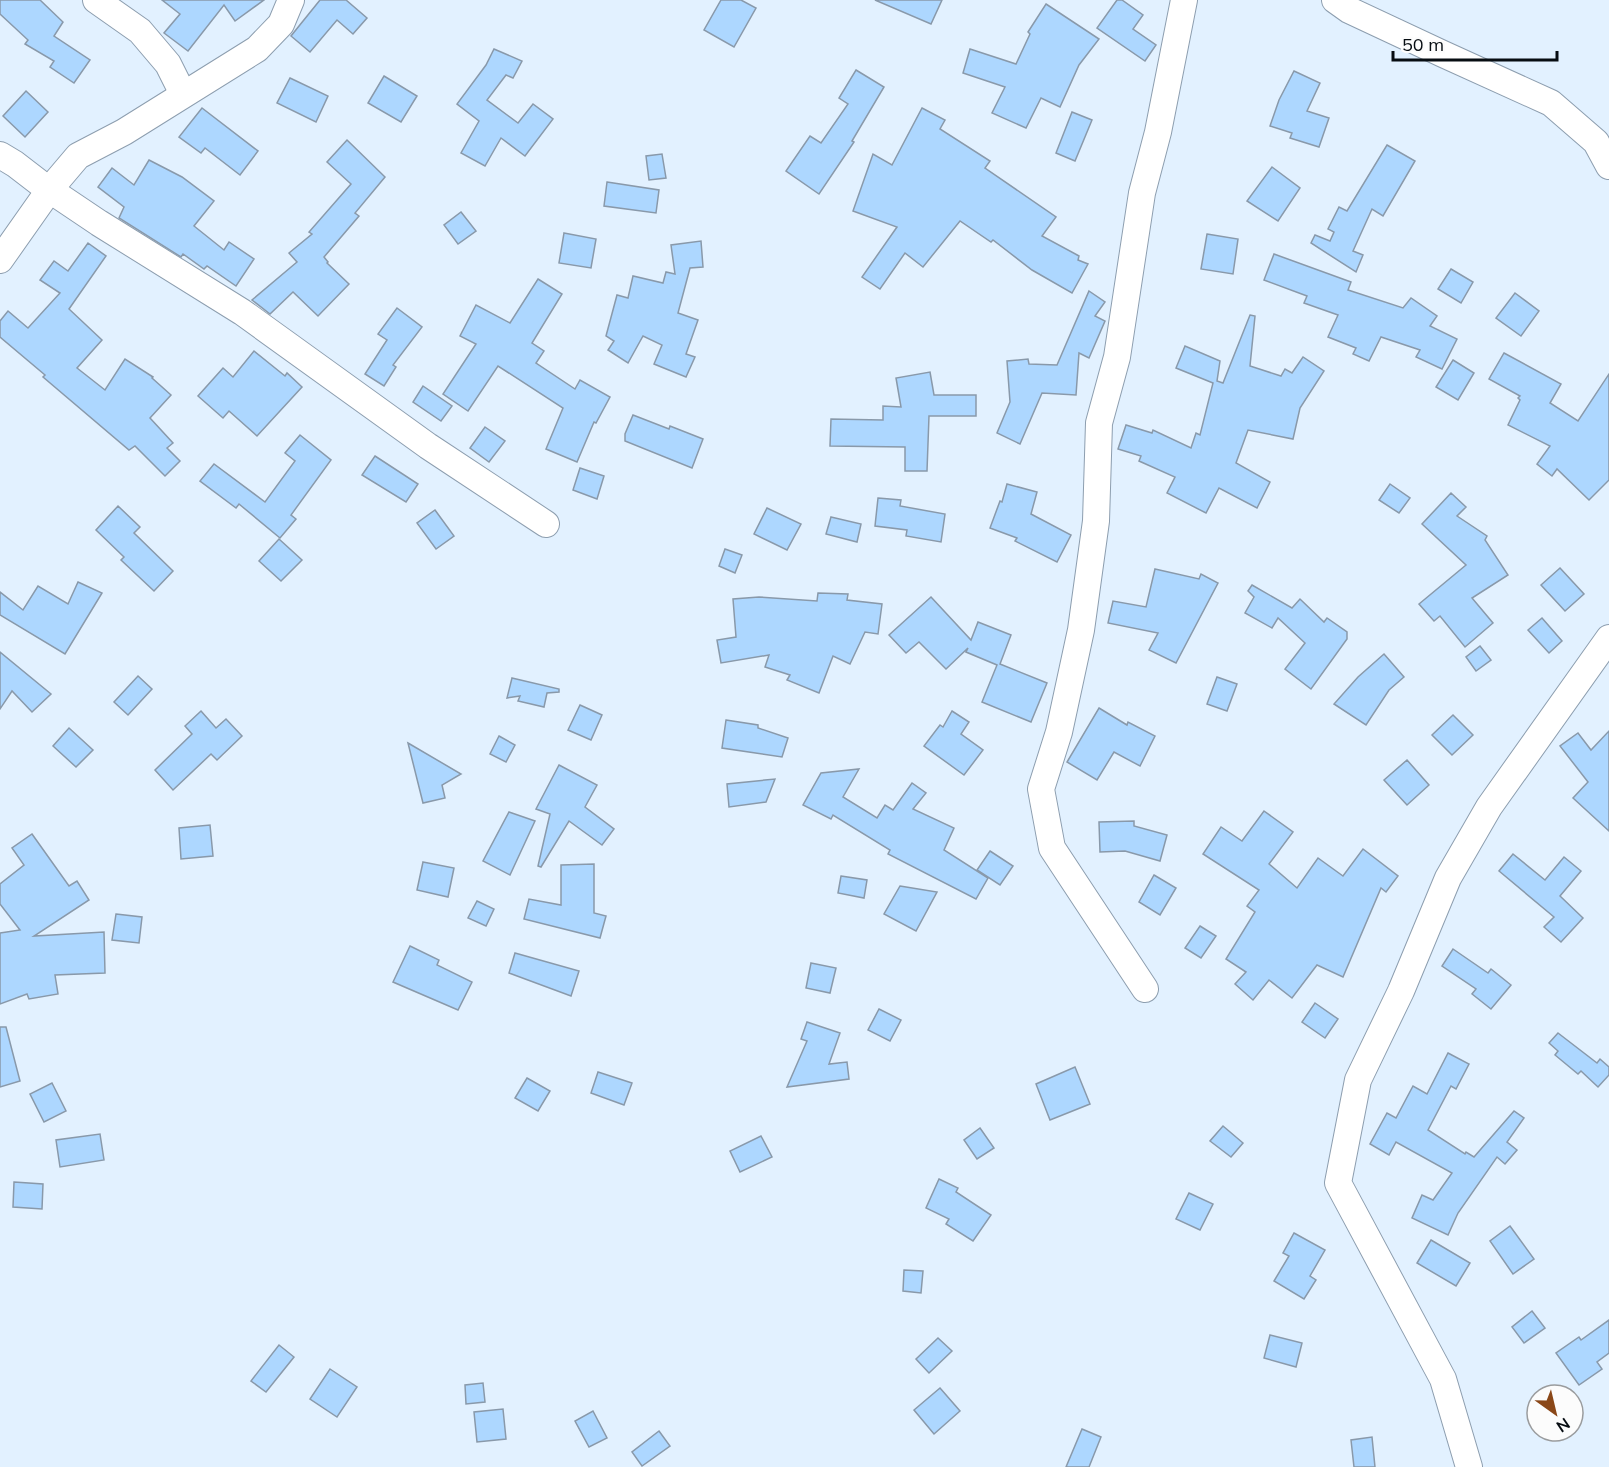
<svg xmlns="http://www.w3.org/2000/svg" width="1609" height="1467" viewBox="0 0 1609 1467" font-family="Mulish,sans-serif">
<style>
.building{fill:#add7ff;stroke:#8999aa;stroke-width:1.5}
.lines{fill:none;stroke-linecap:round;stroke-linejoin:round}
.minor-casing{stroke:#8d9eaf;stroke-width:28}
.minor{stroke:#fff;stroke-width:26}
</style>
<rect width="100%" height="100%" fill="#e2f1ff"/>
<!-- building -->
<g class="building">
<polygon points="0,0 40,0 63,22 54,36 90,60 74,83 50,67 54,61 25,44 28,40 0,14"/>
<polygon points="162,0 264,0 235,21 224,5 188,51 164,33 180,14"/>
<polygon points="320,0 346,0 367,18 353,34 337,20 310,52 291,36"/>
<polygon points="721,0 741,0 756,8 734,47 704,30"/>
<polygon points="875,0 942,0 931,24"/>
<polygon points="1117,0 1122,0 1143,15 1133,29 1156,45 1145,61 1097,28"/>
<polygon points="1046,4 1099,39 1079,65 1060,107 1041,98 1026,128 992,113 1005,87 963,73 970,49 1016,64 1030,34 1028,32"/>
<polygon points="494,49 522,61 513,78 506,75 487,100 518,123 533,104 553,119 525,156 501,138 485,166 461,153 479,121 457,104 486,65"/>
<polygon points="856,70 884,87 852,141 854,142 819,194 786,171 810,136 821,143 848,104 839,98"/>
<polygon points="1294,71 1320,83 1307,111 1329,118 1319,147 1290,138 1292,133 1270,126 1279,100"/>
<polygon points="384,76 417,96 401,122 368,103"/>
<polygon points="290,78 328,96 316,122 277,103"/>
<polygon points="26,91 48,112 25,137 3,116"/>
<polygon points="202,108 258,151 240,175 205,148 201,153 179,137"/>
<polygon points="922,108 945,120 940,129 990,161 985,168 1056,217 1042,236 1079,256 1078,260 1088,264 1072,293 1032,270 993,240 991,242 960,221 923,267 905,253 880,289 862,277 897,227 853,211 873,154 892,165"/>
<polygon points="1072,112 1092,120 1075,161 1056,153"/>
<polygon points="347,140 385,177 355,213 359,216 324,257 328,262 327,263 349,284 318,316 293,292 270,314 252,300 297,262 289,253 312,234 309,232 351,184 327,162"/>
<polygon points="1387,145 1415,161 1383,216 1372,209 1353,251 1363,255 1356,272 1311,243 1315,235 1330,241 1334,232 1328,229 1339,207 1347,211"/>
<polygon points="662,154 666,178 649,180 646,156"/>
<polygon points="149,160 182,177 214,201 194,226 224,250 229,242 254,259 236,286 207,266 204,269 183,254 181,257 119,218 124,207 98,187 112,168 134,185"/>
<polygon points="1272,167 1300,188 1278,221 1247,201"/>
<polygon points="607,182 659,190 656,213 604,206"/>
<polygon points="461,212 476,231 458,244 444,225"/>
<polygon points="564,233 596,239 591,268 559,263"/>
<polygon points="1207,234 1238,239 1233,274 1201,269"/>
<polygon points="701,241 703,267 690,268 678,313 698,320 686,354 695,357 686,377 654,364 662,345 643,336 628,363 608,350 614,341 606,336 617,295 628,298 633,276 663,283 666,272 675,274 671,245"/>
<polygon points="88,243 106,256 69,309 102,340 77,368 105,390 125,359 153,377 152,378 171,395 150,418 173,443 167,448 180,461 165,476 135,446 129,450 43,377 45,375 0,337 0,321 8,311 28,328 60,293 40,280 54,261 68,271"/>
<polygon points="1274,254 1351,282 1348,290 1403,308 1411,298 1437,316 1430,326 1457,339 1442,369 1416,357 1420,350 1381,337 1369,361 1353,354 1356,348 1328,337 1338,315 1304,303 1307,296 1264,280"/>
<polygon points="1451,269 1473,282 1461,303 1438,289"/>
<polygon points="538,279 562,294 532,343 544,351 536,363 575,389 580,380 610,397 596,423 594,422 577,462 546,449 563,408 498,366 468,411 443,394 476,344 460,336 476,305 510,323"/>
<polygon points="1089,291 1105,302 1095,316 1105,321 1089,358 1079,353 1076,395 1042,393 1020,444 997,433 1010,402 1007,361 1028,359 1029,364 1057,365"/>
<polygon points="1515,293 1539,311 1521,336 1496,318"/>
<polygon points="397,308 422,327 393,365 396,367 384,386 365,374 387,340 378,334"/>
<polygon points="1250,315 1255,316 1250,366 1281,376 1285,369 1292,373 1303,357 1324,371 1300,408 1293,439 1248,430 1236,463 1270,482 1257,508 1219,488 1206,513 1167,493 1175,477 1139,461 1141,456 1118,449 1126,425 1152,433 1153,430 1191,448 1196,433 1200,435 1213,383 1176,368 1185,346 1220,361 1217,381 1223,383"/>
<polygon points="254,351 285,376 287,373 302,387 257,436 229,411 223,418 198,396 223,368 233,377"/>
<polygon points="1504,353 1561,384 1550,403 1578,421 1609,374 1609,480 1589,500 1557,469 1552,476 1537,464 1550,446 1508,425 1520,400 1518,398 1520,396 1489,379"/>
<polygon points="1453,360 1474,373 1458,400 1436,387"/>
<polygon points="930,372 934,395 976,395 976,416 929,416 927,471 905,471 905,447 830,446 831,419 883,420 883,406 901,407 896,378"/>
<polygon points="423,386 452,406 441,421 413,402"/>
<polygon points="633,415 669,429 670,426 703,439 692,468 625,441 625,434"/>
<polygon points="485,427 505,441 489,462 470,448"/>
<polygon points="300,435 331,460 291,515 296,519 280,538 239,504 236,508 200,481 214,464 265,502 295,461 285,453"/>
<polygon points="375,456 418,484 406,502 362,475"/>
<polygon points="580,468 604,476 597,499 573,490"/>
<polygon points="1007,484 1037,492 1031,514 1071,535 1057,562 1015,541 1017,538 990,528 1000,501 1002,502"/>
<polygon points="1390,484 1410,498 1399,513 1379,500"/>
<polygon points="1451,493 1466,507 1457,516 1487,536 1485,540 1508,575 1472,598 1493,623 1465,647 1440,616 1434,621 1419,604 1466,565 1422,524"/>
<polygon points="878,498 901,500 900,506 945,514 941,542 906,536 907,530 875,526"/>
<polygon points="118,506 140,527 134,533 173,571 154,591 121,560 124,557 96,530"/>
<polygon points="767,508 801,524 787,550 754,534"/>
<polygon points="435,510 454,536 436,549 417,523"/>
<polygon points="831,517 861,524 857,542 826,534"/>
<polygon points="279,539 302,560 281,581 259,561"/>
<polygon points="725,549 742,555 735,573 719,566"/>
<polygon points="1560,568 1584,594 1565,611 1541,585"/>
<polygon points="1155,569 1199,579 1201,574 1218,583 1176,663 1149,650 1158,633 1108,623 1113,601 1146,607"/>
<polygon points="78,582 102,593 65,654 0,615 0,592 23,610 38,586 68,604"/>
<polygon points="1252,585 1292,608 1300,599 1324,622 1327,618 1347,632 1347,639 1311,689 1285,669 1305,643 1278,618 1272,628 1245,613 1254,597 1248,591"/>
<polygon points="818,593 848,594 847,600 882,604 878,634 865,632 850,664 833,656 819,693 787,680 790,675 765,667 769,655 721,663 717,640 736,637 733,599 759,597 817,601"/>
<polygon points="931,597 971,640 978,622 1011,635 1000,664 1047,683 1031,722 982,702 997,665 966,652 968,648 946,669 919,642 906,653 889,635"/>
<polygon points="1542,618 1562,641 1549,653 1528,630"/>
<polygon points="1480,646 1491,660 1476,671 1466,657"/>
<polygon points="0,652 51,694 32,712 12,691 0,709"/>
<polygon points="1384,654 1404,677 1389,690 1366,725 1334,704 1358,677"/>
<polygon points="138,676 152,689 128,715 114,702"/>
<polygon points="1217,677 1237,684 1227,711 1207,704"/>
<polygon points="512,678 559,689 559,692 547,693 544,707 518,701 520,696 507,698"/>
<polygon points="580,705 602,715 591,740 568,730"/>
<polygon points="1099,708 1127,725 1128,722 1155,736 1140,766 1114,752 1097,780 1067,762"/>
<polygon points="201,711 216,728 226,719 242,736 217,760 211,754 173,790 155,770 192,734 185,726"/>
<polygon points="952,711 969,722 961,734 983,750 964,775 924,746 940,725 943,727"/>
<polygon points="1453,715 1473,735 1452,755 1432,735"/>
<polygon points="726,720 758,725 758,728 788,738 782,757 722,748"/>
<polygon points="69,728 93,750 76,767 53,746"/>
<polygon points="1609,731 1609,831 1573,798 1588,782 1560,746 1578,733 1591,750"/>
<polygon points="499,736 515,745 506,762 490,754"/>
<polygon points="408,743 461,774 442,785 445,798 423,803"/>
<polygon points="1407,760 1429,785 1407,805 1384,780"/>
<polygon points="559,765 597,785 585,807 614,829 602,845 569,821 541,867 538,866 550,814 536,809"/>
<polygon points="859,769 843,797 877,818 885,805 893,810 912,783 926,793 913,809 954,828 944,850 988,878 976,899 888,854 890,850 833,815 831,819 803,805 821,773"/>
<polygon points="775,779 766,802 729,807 727,784"/>
<polygon points="1264,811 1293,832 1269,864 1297,888 1318,858 1343,876 1363,849 1398,876 1386,892 1381,888 1343,977 1317,965 1292,998 1269,980 1253,1000 1235,984 1246,972 1226,959 1255,912 1247,906 1259,890 1203,854 1221,827 1242,841"/>
<polygon points="509,812 535,821 510,875 483,861"/>
<polygon points="1134,821 1134,826 1167,835 1160,861 1125,851 1100,852 1099,822"/>
<polygon points="210,825 213,856 181,859 179,828"/>
<polygon points="32,834 69,886 77,881 89,900 34,936 104,932 105,973 55,975 58,994 29,999 27,994 0,1004 0,933 20,930 0,904 0,884 24,865 12,848"/>
<polygon points="990,851 1013,866 1000,885 977,870"/>
<polygon points="1513,854 1545,880 1564,857 1581,871 1560,896 1583,918 1561,942 1544,927 1554,917 1499,871"/>
<polygon points="423,862 454,868 448,897 417,890"/>
<polygon points="594,864 594,913 606,916 600,938 524,919 529,899 561,905 561,865"/>
<polygon points="1154,875 1176,888 1160,915 1139,902"/>
<polygon points="841,876 867,880 864,898 838,893"/>
<polygon points="900,886 937,892 916,931 884,914"/>
<polygon points="477,901 494,909 486,926 468,918"/>
<polygon points="116,914 142,917 139,943 112,940"/>
<polygon points="1200,926 1216,936 1201,958 1185,948"/>
<polygon points="410,946 439,960 437,965 472,982 458,1010 393,982"/>
<polygon points="1453,949 1488,973 1491,969 1511,985 1491,1009 1472,994 1476,989 1442,966"/>
<polygon points="515,953 579,971 571,996 509,973"/>
<polygon points="811,963 836,968 830,993 806,988"/>
<polygon points="1315,1003 1338,1019 1325,1038 1302,1022"/>
<polygon points="879,1009 901,1020 890,1041 868,1030"/>
<polygon points="807,1022 840,1033 829,1064 847,1062 849,1079 787,1087 807,1041 801,1039"/>
<polygon points="0,1027 6,1027 20,1081 0,1087"/>
<polygon points="1558,1033 1597,1063 1600,1059 1609,1067 1609,1075 1598,1087 1581,1071 1578,1074 1555,1055 1558,1051 1549,1043"/>
<polygon points="1448,1053 1469,1064 1456,1089 1451,1086 1428,1130 1465,1154 1466,1152 1474,1157 1514,1111 1524,1118 1507,1142 1517,1150 1505,1164 1497,1157 1458,1213 1448,1235 1412,1218 1422,1195 1433,1200 1452,1173 1396,1142 1389,1155 1370,1144 1387,1113 1396,1118 1413,1086 1427,1094"/>
<polygon points="1075,1067 1090,1104 1050,1120 1036,1084"/>
<polygon points="598,1072 632,1083 624,1105 591,1093"/>
<polygon points="527,1078 550,1091 538,1111 515,1098"/>
<polygon points="52,1083 66,1111 44,1122 30,1094"/>
<polygon points="1223,1126 1243,1143 1231,1157 1210,1141"/>
<polygon points="980,1128 994,1148 977,1159 964,1140"/>
<polygon points="100,1134 104,1160 60,1167 56,1140"/>
<polygon points="761,1136 772,1157 740,1172 730,1151"/>
<polygon points="939,1179 958,1188 956,1192 991,1215 973,1241 946,1224 949,1219 926,1208"/>
<polygon points="14,1182 43,1184 42,1209 13,1207"/>
<polygon points="1189,1193 1213,1204 1200,1230 1176,1219"/>
<polygon points="1510,1226 1534,1259 1513,1274 1490,1241"/>
<polygon points="1294,1233 1325,1250 1310,1276 1316,1280 1304,1299 1274,1281 1289,1256 1283,1253"/>
<polygon points="1431,1240 1470,1263 1456,1286 1417,1263"/>
<polygon points="904,1270 923,1271 921,1293 903,1291"/>
<polygon points="1532,1311 1545,1328 1524,1343 1512,1327"/>
<polygon points="1609,1320 1609,1353 1597,1362 1602,1369 1579,1385 1556,1353 1579,1337 1581,1340"/>
<polygon points="1270,1335 1302,1343 1296,1367 1264,1358"/>
<polygon points="938,1338 952,1351 929,1373 916,1359"/>
<polygon points="279,1345 294,1357 266,1392 251,1381"/>
<polygon points="330,1369 357,1387 337,1417 310,1399"/>
<polygon points="483,1383 485,1402 466,1404 465,1385"/>
<polygon points="940,1388 960,1411 934,1434 914,1410"/>
<polygon points="503,1409 506,1439 477,1442 474,1412"/>
<polygon points="593,1411 607,1438 589,1447 575,1421"/>
<polygon points="1082,1429 1101,1437 1089,1467 1066,1467"/>
<polygon points="659,1431 670,1446 642,1466 632,1452"/>
<polygon points="1372,1437 1375,1467 1354,1467 1351,1440"/>
</g>
<g class="lines">
<defs>
<g id="minor">
<polyline points="96,0 140,31 168,64 183,94"/>
<polyline points="1335,0 1349,10 1443,54 1551,103 1596,142 1609,166"/>
<polyline points="0,155 15,164 41,184 99,223 242,312 428,446 546,524"/>
<polyline points="0,260 50,189 78,156 124,132 257,49 281,24 291,0"/>
<polyline points="1145,989 1052,848 1041,789 1059,732 1081,630 1096,521 1099,423 1117,357 1142,193 1158,132 1184,0"/>
<polyline points="1469,1467 1443,1379 1338,1183 1358,1080 1401,991 1448,878 1489,807 1609,638"/>
</g>
</defs>
<!-- minor casing -->
<use href="#minor" class="minor-casing"/>
<!-- minor -->
<use href="#minor" class="minor"/>
</g>
<!-- north arrow -->
<g transform="translate(1555 1413) rotate(146)"><circle r="28" fill="#fcfcfc" stroke="#9a9c9e" stroke-width="1.5"/>
<path d="M0-4.5L10 22L0 15L-10 22Z" fill="#8a4718"/>
<text y="-9" font-size="16" font-weight="bold" text-anchor="middle" fill="#070d12">N</text>
</g>
<!-- scale -->
<path d="M1393 51v9h164v-9" fill="none" stroke="#070d12" stroke-width="3"/>
<text x="1402" y="51" font-size="18" fill="#070d12" stroke="#fcfcfc" stroke-width="4.5" paint-order="stroke">50 m</text>
</svg>
